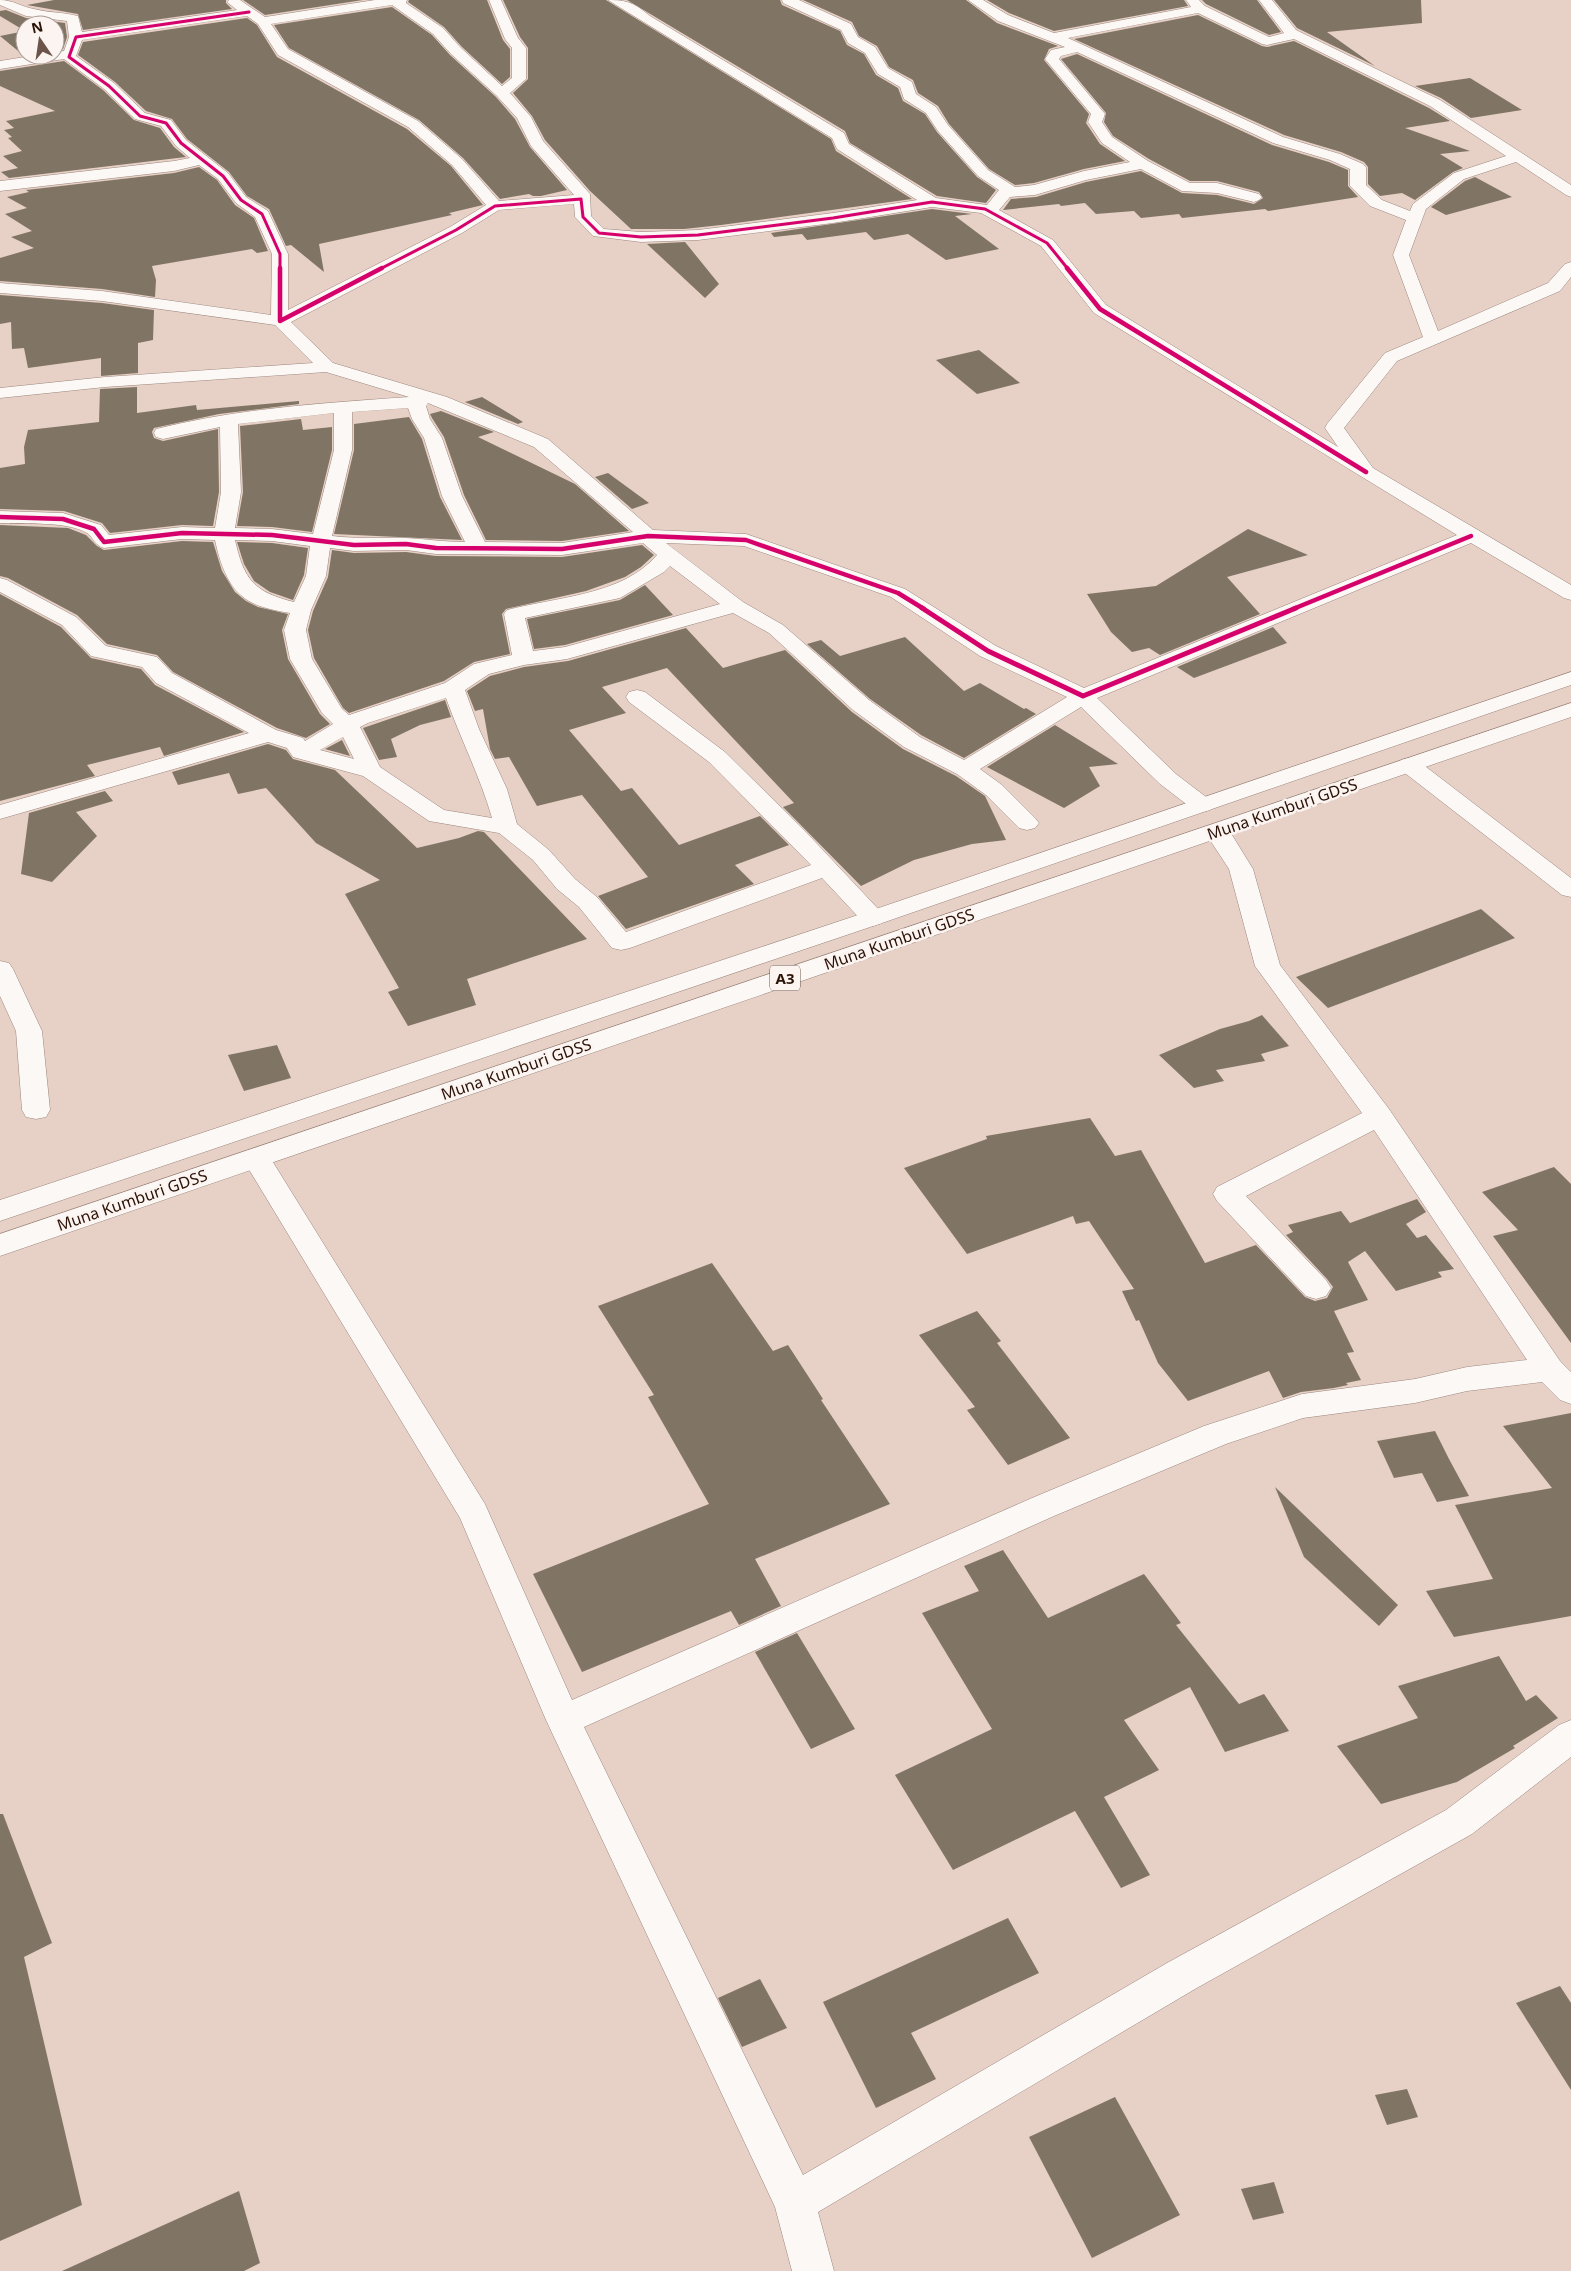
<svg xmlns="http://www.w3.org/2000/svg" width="1571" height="2271" viewBox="0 0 1571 2271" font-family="'Noto Sans',sans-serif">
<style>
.building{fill:#807565}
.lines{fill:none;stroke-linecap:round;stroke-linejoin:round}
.street-casing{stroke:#9c867c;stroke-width:1}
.highway-casing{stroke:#9c867c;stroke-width:1}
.street{fill:#fbf8f6;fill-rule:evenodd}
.highway{fill:#fbf8f6;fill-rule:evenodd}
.cycleway-far2-casing{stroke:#fbf4f1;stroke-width:5}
.cycleway-far1-casing{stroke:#fbf4f1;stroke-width:6}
.cycleway-casing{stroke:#fbf4f1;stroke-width:8}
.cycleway-far2{stroke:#d6006c;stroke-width:3}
.cycleway-far1{stroke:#d6006c;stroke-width:4.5}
.cycleway{stroke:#d6006c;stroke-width:5}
.labels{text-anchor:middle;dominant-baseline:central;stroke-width:5;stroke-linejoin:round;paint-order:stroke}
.shield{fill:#fbf4f1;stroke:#69564d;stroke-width:1}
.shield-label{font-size:15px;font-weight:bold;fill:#2b1207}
.street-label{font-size:16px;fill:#2b1207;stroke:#fbf4f1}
</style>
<rect width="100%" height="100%" fill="#e7d0c6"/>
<!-- building -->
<g class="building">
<polygon points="54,0 226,0 226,3 232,9 83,30 78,14 27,5"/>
<polygon points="243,0 363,0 265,15"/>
<polygon points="409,0 487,0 503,40 510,49 510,77 502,84 462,47 444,27 408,2"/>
<polygon points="503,0 606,0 831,139 836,151 912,199 721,225 684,229 631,229 590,191 545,140 532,116 513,93 528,79 528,48 520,37"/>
<polygon points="627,0 780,0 782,5 840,31 847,45 864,54 876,75 898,88 903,101 925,114 937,132 977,177 996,190 986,203 937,196 850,143 845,131"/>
<polygon points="803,0 966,0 997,23 1058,46 1049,49 1044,60 1089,114 1086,123 1100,144 1125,161 1084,169 1034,183 1015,185 989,169 949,124 938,106 918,93 913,80 889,67 877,46 859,36 852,22"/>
<polygon points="987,0 1184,0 1188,6 1054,31 1009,13"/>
<polygon points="1202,0 1257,0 1281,32 1269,35 1206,4"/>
<polygon points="1274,0 1421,0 1422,23 1327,32 1375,66 1297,28"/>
<polygon points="392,7 432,35 450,55 496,97 515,119 530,147 567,190 541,196 533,196 529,194 500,199 463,158 419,120 289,48 274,25"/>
<polygon points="6,10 26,18 65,23 67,37 63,49 55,50 55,25 25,25 25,31 0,16 0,11"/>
<polygon points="1198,15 1262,46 1267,47 1294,41 1429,108 1450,121 1405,128 1470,151 1440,154 1463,168 1453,172 1415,200 1402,193 1380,196 1368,184 1368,167 1364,162 1341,152 1284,135 1074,39"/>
<polygon points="247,18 257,25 277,57 407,129 451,166 483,205 449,213 452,215 319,244 324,272 291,245 286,246 269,209 247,196 229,172 187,139 172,119 146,111 115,82 78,55 83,42"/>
<polygon points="25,31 25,55 23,55 0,36"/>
<polygon points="1077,54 1272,145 1329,162 1348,170 1348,186 1358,197 1268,211 1265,209 1182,218 1179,214 1141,218 1134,211 1096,214 1085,203 1061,206 1059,204 1003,210 1011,199 1036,197 1086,182 1141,171 1182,193 1217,195 1254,204 1263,198 1259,192 1217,181 1190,181 1149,159 1113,136 1104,122 1106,113 1061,59"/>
<polygon points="64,61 103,90 134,120 160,128 174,147 186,157 9,178 1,172 18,168 3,156 22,151 8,138 12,137 4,130 14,128 6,121 55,111 0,86 0,71"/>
<polygon points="1470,78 1522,110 1471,118 1441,98 1415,86"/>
<polygon points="199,167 217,180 235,205 254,218 268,251 257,253 252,249 152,266 156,280 155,297 102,289 0,281 0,258 34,248 11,237 32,231 5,214 27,208 7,197 29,192 26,190 174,173"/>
<polygon points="1475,177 1512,197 1446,215 1431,207 1465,181"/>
<polygon points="932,209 972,214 955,216 999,249 946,260 908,234 874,240 866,232 807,240 802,234 774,237 771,233"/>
<polygon points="685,242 719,284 705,298 647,244"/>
<polygon points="0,295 102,303 154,310 153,340 138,343 138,373 101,376 101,358 28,368 24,348 12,349 11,322 0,324"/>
<polygon points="979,350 1020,383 977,394 936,360"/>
<polygon points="137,387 137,413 196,405 197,410 299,401 299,404 219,414 154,428 152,432 154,438 163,441 218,429 219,492 213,526 182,525 110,533 102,523 64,511 0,509 0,468 25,464 24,447 28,430 99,422 100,389"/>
<polygon points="482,397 523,422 518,424 465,402"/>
<polygon points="441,411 494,432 478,437 575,484 629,531 562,541 486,540 464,495 444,437 432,418 430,414"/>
<polygon points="409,417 422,439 440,497 462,540 334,534 354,450 354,424"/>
<polygon points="301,419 303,430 332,427 332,450 312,532 272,527 237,526 243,492 240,426"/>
<polygon points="608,473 649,503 632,509 595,477"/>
<polygon points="0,525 68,528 86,535 97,546 104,550 182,541 213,542 222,571 235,592 246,601 258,607 288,614 282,630 288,659 320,714 330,724 306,738 277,728 173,672 157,655 107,644 77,615 8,578 0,576"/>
<polygon points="1248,529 1308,555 1227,577 1260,614 1160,655 1149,648 1132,652 1111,632 1087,594 1156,586"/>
<polygon points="237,542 272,543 308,548 304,575 293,600 270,592 254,581 244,564"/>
<polygon points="642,545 654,555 641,567 625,577 586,591 506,609 502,614 510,654 474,662 444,681 349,713 343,708 314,658 308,630 313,611 328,577 332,550 354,553 406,552 436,556 562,557"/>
<polygon points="645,585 673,615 565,645 534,649 527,619 620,600"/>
<polygon points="0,594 61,627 91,658 141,669 155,685 244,732 164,756 160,747 87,765 95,776 0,801"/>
<polygon points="1273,627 1287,643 1194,678 1177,667"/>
<polygon points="686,628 723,668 785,650 852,712 903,749 956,776 985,796 1006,840 972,844 914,860 861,886 783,807 794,803 667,668 602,687 626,713 569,730 621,791 632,788 679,845 760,816 789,845 735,865 754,884 626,929 598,896 648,877 582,795 537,806 509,757 495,759 490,749 483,709 475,711 467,691 490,676 524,667 568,661"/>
<polygon points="905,637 964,691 980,683 1024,709 1026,708 1036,714 964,758 921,735 870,699 807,644 821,640 840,656"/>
<polygon points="445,700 451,717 420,725 391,739 397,757 379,760 363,728"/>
<polygon points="1055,725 1118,764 1089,767 1100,786 1064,808 987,767"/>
<polygon points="342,740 350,756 325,749"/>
<polygon points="268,744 286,750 293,759 335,770 417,848 459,838 478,831 484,832 587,939 467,979 476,1005 408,1026 388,992 399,988 345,894 380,880 316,843 266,788 238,794 229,773 178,785 172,772"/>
<polygon points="105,791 113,801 76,812 97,836 52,882 21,874 29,813"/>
<polygon points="1481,909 1515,938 1328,1008 1296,977"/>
<polygon points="1262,1015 1289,1046 1261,1054 1265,1061 1216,1070 1224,1081 1194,1088 1159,1055 1220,1029 1249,1021"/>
<polygon points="277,1045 291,1078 244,1091 228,1055"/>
<polygon points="1090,1118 1115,1156 1141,1150 1205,1263 1256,1245 1305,1297 1315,1301 1327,1298 1333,1287 1327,1279 1286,1235 1293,1232 1288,1225 1341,1211 1350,1223 1417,1199 1426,1212 1406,1224 1417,1238 1426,1235 1454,1269 1438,1272 1442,1277 1396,1291 1365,1251 1348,1262 1368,1300 1334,1311 1354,1352 1347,1353 1361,1380 1346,1383 1348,1385 1334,1388 1301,1392 1283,1398 1269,1371 1188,1401 1158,1363 1139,1320 1136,1321 1122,1291 1134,1289 1089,1221 1076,1224 1073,1216 967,1254 904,1168 987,1139 986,1136"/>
<polygon points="1554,1167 1571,1184 1571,1343 1493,1236 1518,1230 1482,1192"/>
<polygon points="712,1263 773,1351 788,1345 823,1399 821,1400 890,1504 755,1559 781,1606 739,1625 731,1611 582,1672 533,1574 709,1504 648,1397 654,1395 598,1306"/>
<polygon points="977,1311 1001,1341 997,1343 1070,1438 1008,1465 967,1410 975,1407 919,1335"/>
<polygon points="1571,1413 1571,1616 1454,1637 1426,1591 1493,1579 1455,1505 1552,1488 1503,1426"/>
<polygon points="1435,1431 1449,1459 1469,1496 1437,1502 1422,1473 1394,1478 1377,1441"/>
<polygon points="1275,1487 1398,1605 1379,1626 1304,1557"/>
<polygon points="1003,1550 1048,1618 1144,1574 1181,1623 1176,1625 1239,1704 1264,1694 1289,1731 1225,1752 1190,1687 1124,1720 1159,1770 1104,1797 1150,1875 1121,1888 1075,1811 953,1870 895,1775 992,1729 922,1613 979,1591 964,1566"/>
<polygon points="797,1633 855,1729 811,1749 755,1652"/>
<polygon points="1499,1656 1526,1701 1536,1695 1558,1718 1513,1746 1515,1748 1457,1782 1381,1804 1337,1746 1418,1718 1398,1686"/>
<polygon points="0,1814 3,1814 52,1943 24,1957 82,2205 0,2241"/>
<polygon points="1008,1918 1039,1973 911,2033 936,2079 876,2108 823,2002"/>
<polygon points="760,1979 787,2028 742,2047 718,1998"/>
<polygon points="1560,1986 1571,2003 1571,2090 1516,2003"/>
<polygon points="1407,2089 1418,2117 1387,2125 1375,2095"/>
<polygon points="1115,2097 1180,2215 1092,2258 1029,2137"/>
<polygon points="1274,2182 1284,2213 1253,2220 1241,2189"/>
<polygon points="239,2191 260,2263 244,2271 62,2271"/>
</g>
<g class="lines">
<defs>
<g id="street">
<path d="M0 0C13 0 22 7 34 9 49 13 63 12 78 16L82 32 237 10 227 2 229 0H240L265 17 375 0H407L406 3 443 28 461 48 502 86 512 78V48L505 39 489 0H501L518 38 526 48V79L510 93 531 117 543 141 590 194 591 216 604 229 641 232 698 230 833 213 917 200 837 149 832 138 608 0C628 0 634 3 650 16L844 133 849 144 936 198 987 205 999 190 978 176 938 131 926 113 904 99 900 87 878 74 865 53 848 43 841 30 783 3 782 0H799L851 24 858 37 875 47 888 68 912 82 916 94 936 107 948 125 988 170 1015 187 1034 185 1084 171 1130 162 1102 143 1088 122 1091 114 1045 59 1051 50 1065 47 998 21 968 0H983L1008 15 1054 33 1191 7 1186 0H1199L1205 6 1269 37 1284 33 1259 0H1272L1296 30 1440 100 1571 185V197L1566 195 1516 162 1464 179 1426 209 1409 255 1438 331 1548 283 1565 264 1571 262V277L1560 291 1397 361 1344 428 1373 468 1571 585V600L1564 598 1471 543 1097 698 1176 774 1210 800 1214 805 1210 810 1202 812 1194 810 1160 784 1081 707 980 769 1002 785 1035 818 1039 823 1035 828 1027 830 1019 828 986 795 957 774 904 747 853 710 769 633 733 613 567 659 524 665 489 674 465 690 479 729 507 789 517 824 549 850 575 879 597 897 626 932 811 865 709 762 629 702 626 697 629 692 637 690 645 692 725 752 804 830 882 913 885 918 882 923 873 926 864 923 822 878 630 948 621 950 612 948 579 907 557 889 533 860 499 833 429 821 363 776 293 757 287 748 268 742 0 819V805L249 733 156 683 142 667 91 656 62 625 0 592V578L7 580 76 617 106 646 157 657 172 673 276 730 303 738 305 741 333 724 322 713 290 659 284 630 290 613C274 610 254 607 242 596 226 583 219 559 215 540L182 539 104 548C94 545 94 538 87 533 68 521 22 524 0 523V511L63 513 101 525 109 535 182 527 215 528 221 492 220 427 163 439 156 437 154 433 156 429C240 408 325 403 409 397L326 372 105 387 0 398V388L105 377 313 363 275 325 102 301 0 293V283L102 291 271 315 272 254 255 217 236 203 218 179 199 165 174 171 0 191V181L174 161 190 158 176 146 161 126 135 119 104 89 64 59 0 69V61L37 55H55V52L64 51 69 37 67 21 26 16 0 5ZM392 5 433 34 451 54 497 96 517 118 531 146 574 195 499 201 462 159 418 121 288 49 271 24ZM1198 13 1262 44 1267 45 1294 39 1430 106 1506 156 1454 173 1413 204 1410 211 1382 200 1366 185V167L1363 164 1340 154 1283 137 1068 38ZM247 16 258 24 278 55 408 127 452 165 486 205 450 227 288 310V254L268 211 246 197 228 173 186 140 171 120 145 113 114 83 76 56 82 40ZM1077 52 1273 143 1330 160 1350 169V186L1370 206 1406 220 1393 255 1423 337 1385 353 1327 424 1325 428 1338 447 1106 305 1053 240 999 210 1010 197 1035 195 1086 180 1141 169 1182 191 1217 193 1254 202 1259 200 1262 197 1259 194 1217 183H1190L1148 161 1112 137 1102 122 1105 114 1059 59 1061 56ZM574 204 575 217 593 236 641 242 698 240 833 223 932 207 981 213 1041 246 1094 313 1457 535 1084 688 996 646 905 589 746 534 653 530 548 439 447 397 333 363 291 322 462 233 499 210ZM428 403 534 447 633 532 562 543 485 542 462 496 442 438 430 419 426 406ZM408 408 412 419 424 438 442 496 465 542C445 542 426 539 406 538 381 537 357 539 332 536L352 450V412ZM334 413V450L313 534 272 529 235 528 241 492 238 424ZM235 540 272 541 310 546 306 576 294 602C254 592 244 580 235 540ZM643 543 657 555C622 596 555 597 507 610L504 614 512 655 474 664 445 683 349 715 342 709 312 659 306 630 311 610 326 576 330 548 354 551 406 550 436 554 562 555ZM666 543 744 546 891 597 980 656 1067 697 964 760 920 737 869 700 783 625 743 602ZM670 566 720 604 565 647 533 651 525 618 620 598 664 572ZM446 698C460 738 480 776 492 818L444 810 380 767 360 727 368 723ZM343 737 354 759 320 750Z"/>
<polygon points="1409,758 1417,760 1571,878 1571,897 1562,895 1401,770 1398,765 1401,760"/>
<polygon points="1216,824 1224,826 1232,835 1253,869 1280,965 1389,1109 1560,1361 1571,1372 1571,1404 1560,1400 1542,1382 1467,1391 1415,1403 1303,1418 1226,1444 1054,1516 584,1727 803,2175 1167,1963 1446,1810 1559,1725 1571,1720 1571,1757 1472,1834 1195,1989 818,2212 834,2271 792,2271 775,2207 546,1720 460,1518 242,1158 246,1151 256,1148 266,1151 485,1504 572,1700 1032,1498 1204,1426 1302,1394 1415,1379 1467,1367 1527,1360 1374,1130 1246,1196 1326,1280 1331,1288 1326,1296 1316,1299 1306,1296 1217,1201 1213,1194 1217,1187 1362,1113 1255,966 1229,869 1204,831 1208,826"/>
<polygon points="0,961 9,963 13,969 42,1031 50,1110 46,1117 36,1119 26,1117 22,1110 16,1031 0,996"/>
</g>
<g id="highway">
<polygon points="1571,672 1571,685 882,923 0,1221 0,1200 864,913"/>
<polygon points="1571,703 1571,717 0,1256 0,1234"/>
</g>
</defs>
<!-- street casing -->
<use href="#street" class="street-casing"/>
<!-- highway casing -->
<use href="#highway" class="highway-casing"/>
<!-- street -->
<use href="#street" class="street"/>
<!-- highway -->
<use href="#highway" class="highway"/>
<defs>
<g id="cycleway-far2">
<polyline points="249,12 76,37 69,57 109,86 140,116 166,123 181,143 223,176 241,200 262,214 280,254 280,269"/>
<polyline points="380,269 456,230 495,206 581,199 583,217 599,233 641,237 698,235 833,218 932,202 985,209 1047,243 1068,269"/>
</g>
<g id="cycleway-far1">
<polyline points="280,268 280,321 382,268"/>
<polyline points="1067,268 1100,309 1366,472"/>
<polyline points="0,517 63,519 94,529 104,542 182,533 272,535 354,545 406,544 436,548 562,549 648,536 746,540 898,593 924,609"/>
<polyline points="1293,609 1471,536"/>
</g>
<polyline id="cycleway" points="922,608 988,651 1083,696 1296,608"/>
</defs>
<!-- cycleway-far2 casing -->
<use href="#cycleway-far2" class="cycleway-far2-casing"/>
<!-- cycleway-far1 casing -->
<use href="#cycleway-far1" class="cycleway-far1-casing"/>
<!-- cycleway casing -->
<use href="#cycleway" class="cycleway-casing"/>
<!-- cycleway-far2 -->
<use href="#cycleway-far2" class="cycleway-far2"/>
<!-- cycleway-far1 -->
<use href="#cycleway-far1" class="cycleway-far1"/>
<!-- cycleway -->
<use href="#cycleway" class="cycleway"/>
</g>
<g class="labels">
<!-- shield labels -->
<rect class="shield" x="770" y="965.5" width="30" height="25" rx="4"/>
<g class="shield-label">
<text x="785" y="978">A3</text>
</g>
<!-- street labels -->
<g class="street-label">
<text transform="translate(1282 809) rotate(-19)">Muna Kumburi GDSS</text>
<text transform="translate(899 939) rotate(-19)">Muna Kumburi GDSS</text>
<text transform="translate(516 1069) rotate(-19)">Muna Kumburi GDSS</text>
<text transform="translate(132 1200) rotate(-19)">Muna Kumburi GDSS</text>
</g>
</g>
<!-- north arrow -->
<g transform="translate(40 40) rotate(347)"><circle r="24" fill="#fbf4f1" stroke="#a89a93"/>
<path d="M0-4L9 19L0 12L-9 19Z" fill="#6d544a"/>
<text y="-8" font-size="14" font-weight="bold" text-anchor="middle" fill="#2b1207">N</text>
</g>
</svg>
